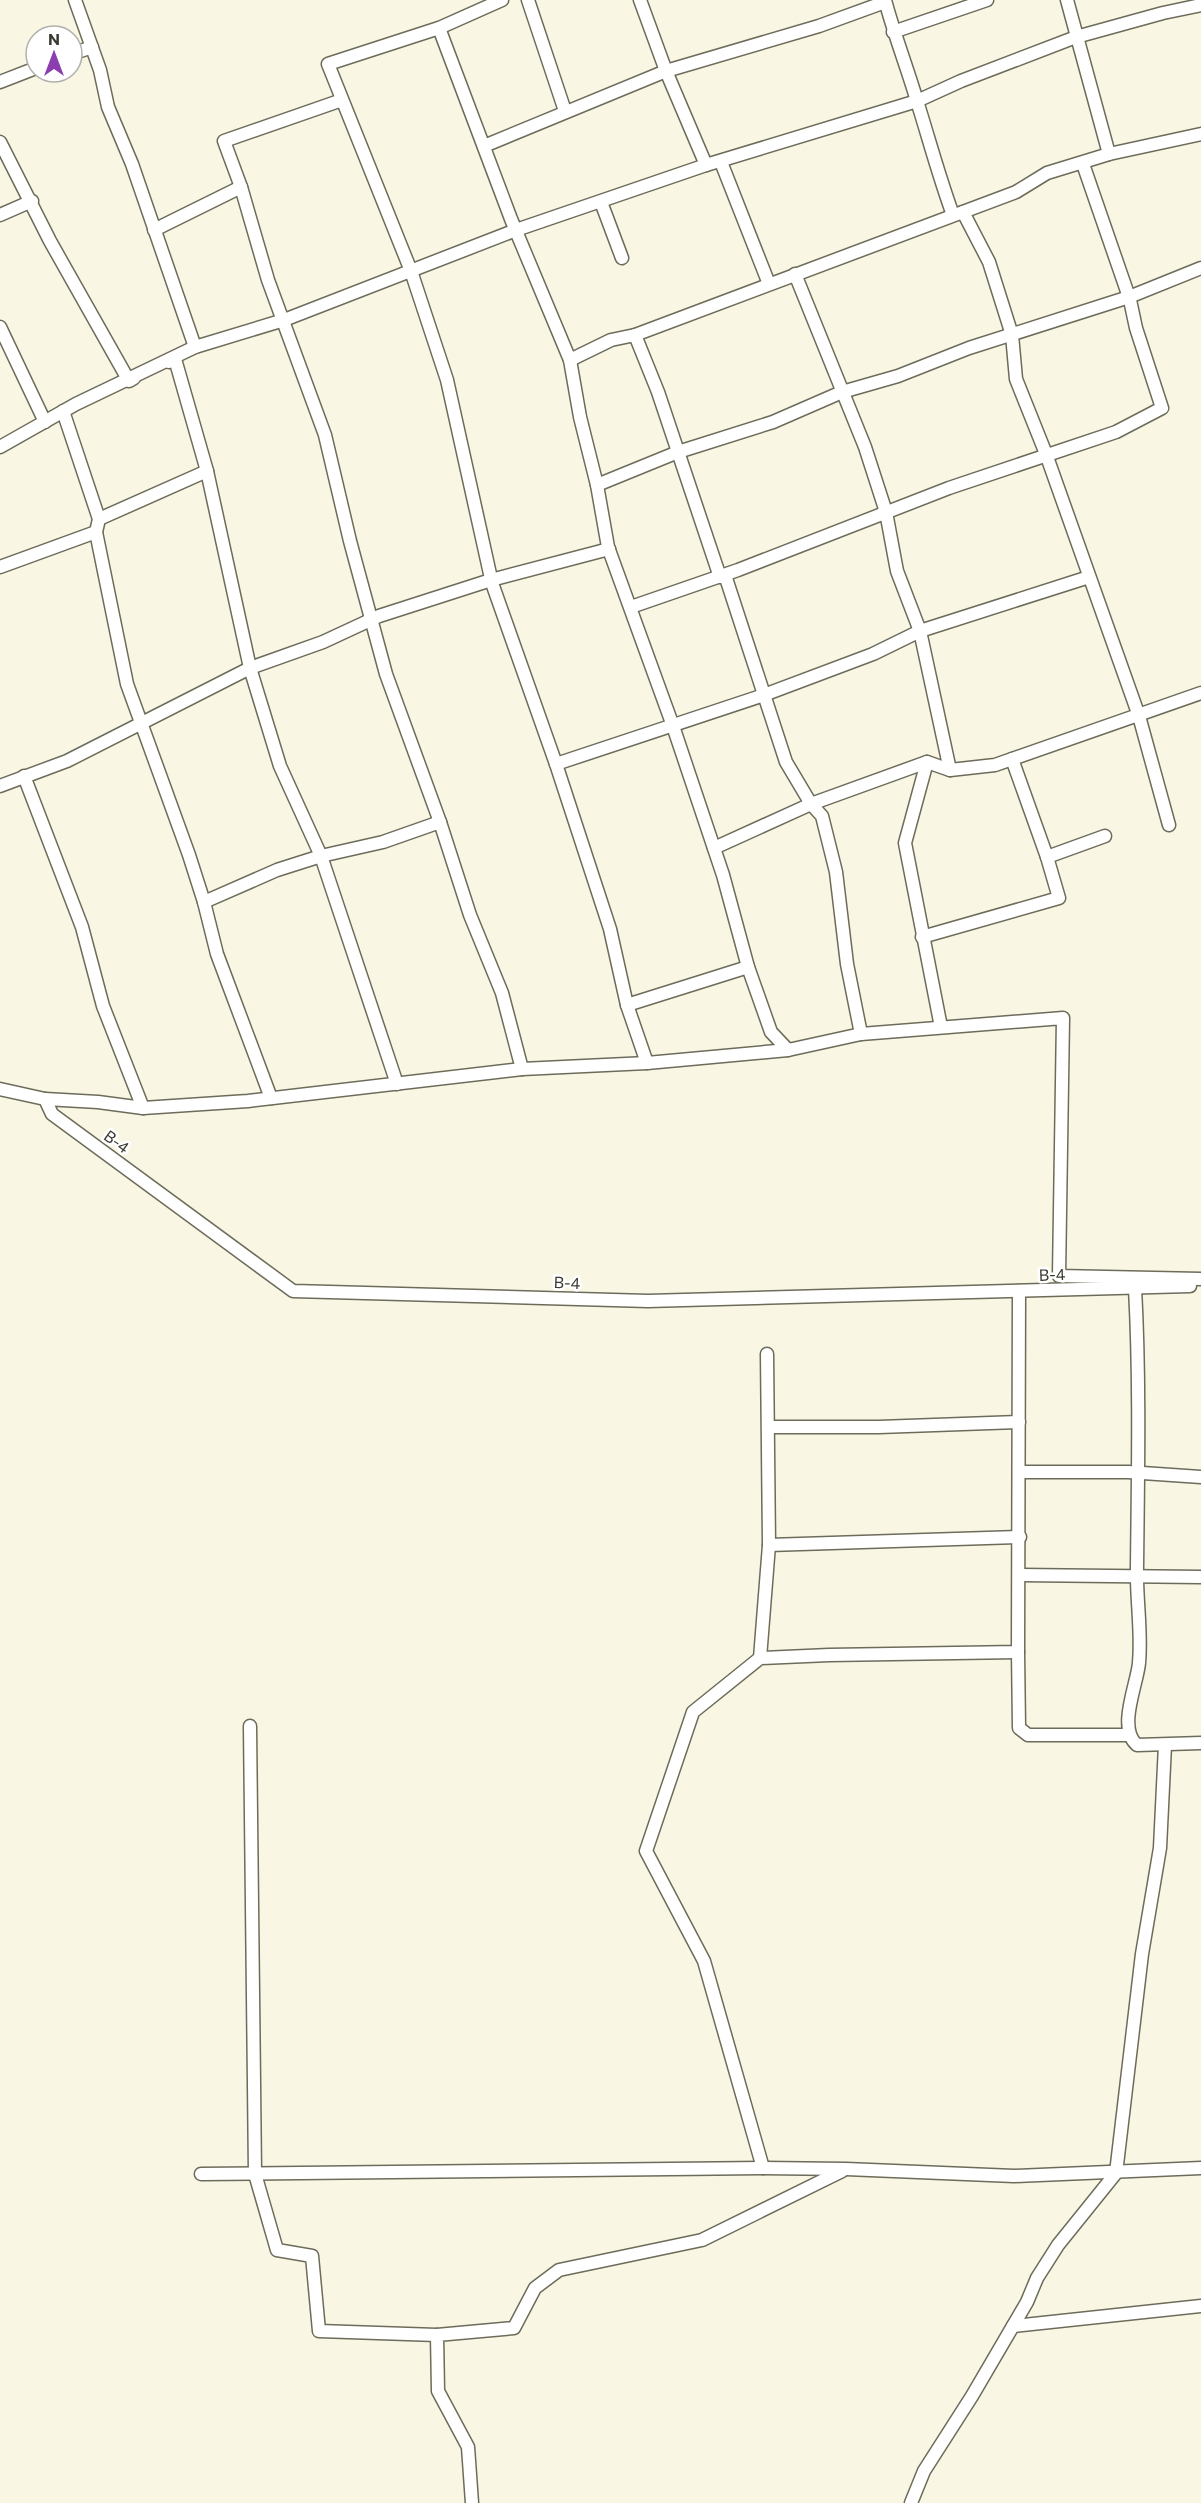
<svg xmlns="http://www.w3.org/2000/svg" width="1201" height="2503" viewBox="0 0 1201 2503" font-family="Commissioner,sans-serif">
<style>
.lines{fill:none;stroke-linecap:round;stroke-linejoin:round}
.minor-casing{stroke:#6d6b5a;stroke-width:15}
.minor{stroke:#fff;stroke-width:12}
.labels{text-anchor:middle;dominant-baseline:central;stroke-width:5;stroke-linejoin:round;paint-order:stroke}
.street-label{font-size:16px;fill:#3b3a32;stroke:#fff}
</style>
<rect width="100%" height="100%" fill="#f9f7e3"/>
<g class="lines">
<defs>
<g id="minor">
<polyline points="75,0 100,70 108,107 132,164 195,347"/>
<polyline points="502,0 439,28 328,64 411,271 447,380 492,583 556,764 610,929 627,1005 647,1063"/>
<polyline points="528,0 565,111"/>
<polyline points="640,0 666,71 706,165"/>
<path d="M885 0C894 34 907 67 917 101 929 139 939 177 953 215"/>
<polyline points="1067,0 1109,154"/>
<polyline points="439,28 511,219 570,360 580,417 597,485 608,547 673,726 723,875 748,967 771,1032 788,1050"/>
<polyline points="893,32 987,0"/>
<polyline points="72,54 92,47"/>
<polyline points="0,82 36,68"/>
<polyline points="342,100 224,141 241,187 268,280 325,435 350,541 386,674 440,822 470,915 502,993 522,1069"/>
<polyline points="0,142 50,241 129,381 134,378"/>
<polyline points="484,146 666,71 819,26 885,2"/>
<polyline points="721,162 769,284"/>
<polyline points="601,202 622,258"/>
<polyline points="963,212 989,262 1012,335 1016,379 1046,454 1139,716 1169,825"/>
<polyline points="0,215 32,201"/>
<polyline points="154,230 241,187"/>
<polyline points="795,274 865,447 886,512 897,571 920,631 950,770"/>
<polyline points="0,327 45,422"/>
<polyline points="635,335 658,392 720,577"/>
<polyline points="570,360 611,340 635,335 1016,192 1047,173 1109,154 1201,134"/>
<polyline points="169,362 175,359 207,471 250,668 280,766 321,856 397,1084"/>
<polyline points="63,411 99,519 96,532 127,684 189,855 204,902 217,954 271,1098"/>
<polyline points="0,447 76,404 195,347 284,320 516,230 706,165 917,101 961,81 1076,37 1163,13 1201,5"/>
<polyline points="597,485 678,452 773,422 842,392 898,376 969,348 1129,297 1201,268"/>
<polyline points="99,519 207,471"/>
<polyline points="0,567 96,532"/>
<polyline points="725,575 786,762 811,804 822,816 836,872 847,964 861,1034"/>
<polyline points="631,607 738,570 949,488 1116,432 1162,408 1136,328 1130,300 1083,164"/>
<polyline points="927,762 905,843 941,1027"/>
<polyline points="556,764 764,695 873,654 920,631 1089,577"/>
<polyline points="24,776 82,927 103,1006 143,1108"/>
<polyline points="0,786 67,761 250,668 323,642 379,616 491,580 609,549"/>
<polyline points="714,848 811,804 927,762 950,770 995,765 1201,693"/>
<polyline points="1047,857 1105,836"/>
<polyline points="204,902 277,870 321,856 383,842 440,822"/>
<polyline points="922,937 1059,898 1047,857 1012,759"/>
<polyline points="627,1005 748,967"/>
<polyline points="0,1089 45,1099 52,1114 293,1291 648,1301 1190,1286"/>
<polyline points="45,1099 98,1102 143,1108 248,1101 522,1069 647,1063 788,1050 861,1034 1063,1018 1059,1276 1201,1279"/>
<path d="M1135 1288C1140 1380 1138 1474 1137 1567 1136 1598 1142 1631 1139 1663 1137 1685 1117 1728 1137 1745L1201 1743"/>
<polyline points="769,1427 879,1427 1019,1422"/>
<polyline points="1019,1472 1128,1472 1201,1477"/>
<polyline points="769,1545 1020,1537"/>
<polyline points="1020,1575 1201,1577"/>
<polyline points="1018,1652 1019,1728 1028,1735 1129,1735"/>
<polyline points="760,1658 769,1545 767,1354"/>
<polyline points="250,1726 255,2174 277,2250 312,2256 319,2331 437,2335"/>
<polyline points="763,2168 704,1961 646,1851 693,1712 760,1658 829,1655 1018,1652 1019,1291"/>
<polyline points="201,2174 763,2168 846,2169 1014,2176 1201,2168"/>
<polyline points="1013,2326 1201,2306"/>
<polyline points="472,2503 468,2447 438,2391 437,2335 514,2328 535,2288 559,2270 702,2240 842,2171"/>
<polyline points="911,2503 924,2471 972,2396 1027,2302 1037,2278 1058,2245 1116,2173 1142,1954 1160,1848 1165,1745"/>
</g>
</defs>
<!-- minor casing -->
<use href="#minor" class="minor-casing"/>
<!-- minor -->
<use href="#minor" class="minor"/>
</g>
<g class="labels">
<!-- street labels -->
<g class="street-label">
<text transform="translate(117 1141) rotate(36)">B-4</text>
<text transform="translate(1052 1274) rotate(-2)">B-4</text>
<text transform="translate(567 1282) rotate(2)">B-4</text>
</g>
</g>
<!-- north arrow -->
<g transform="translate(54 54)"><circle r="28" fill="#ffffff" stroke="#b1b0ad" stroke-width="1.5"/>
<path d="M0-4.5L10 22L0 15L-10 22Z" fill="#8a3eaf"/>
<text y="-9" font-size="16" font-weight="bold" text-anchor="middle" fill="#3b3a32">N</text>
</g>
</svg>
